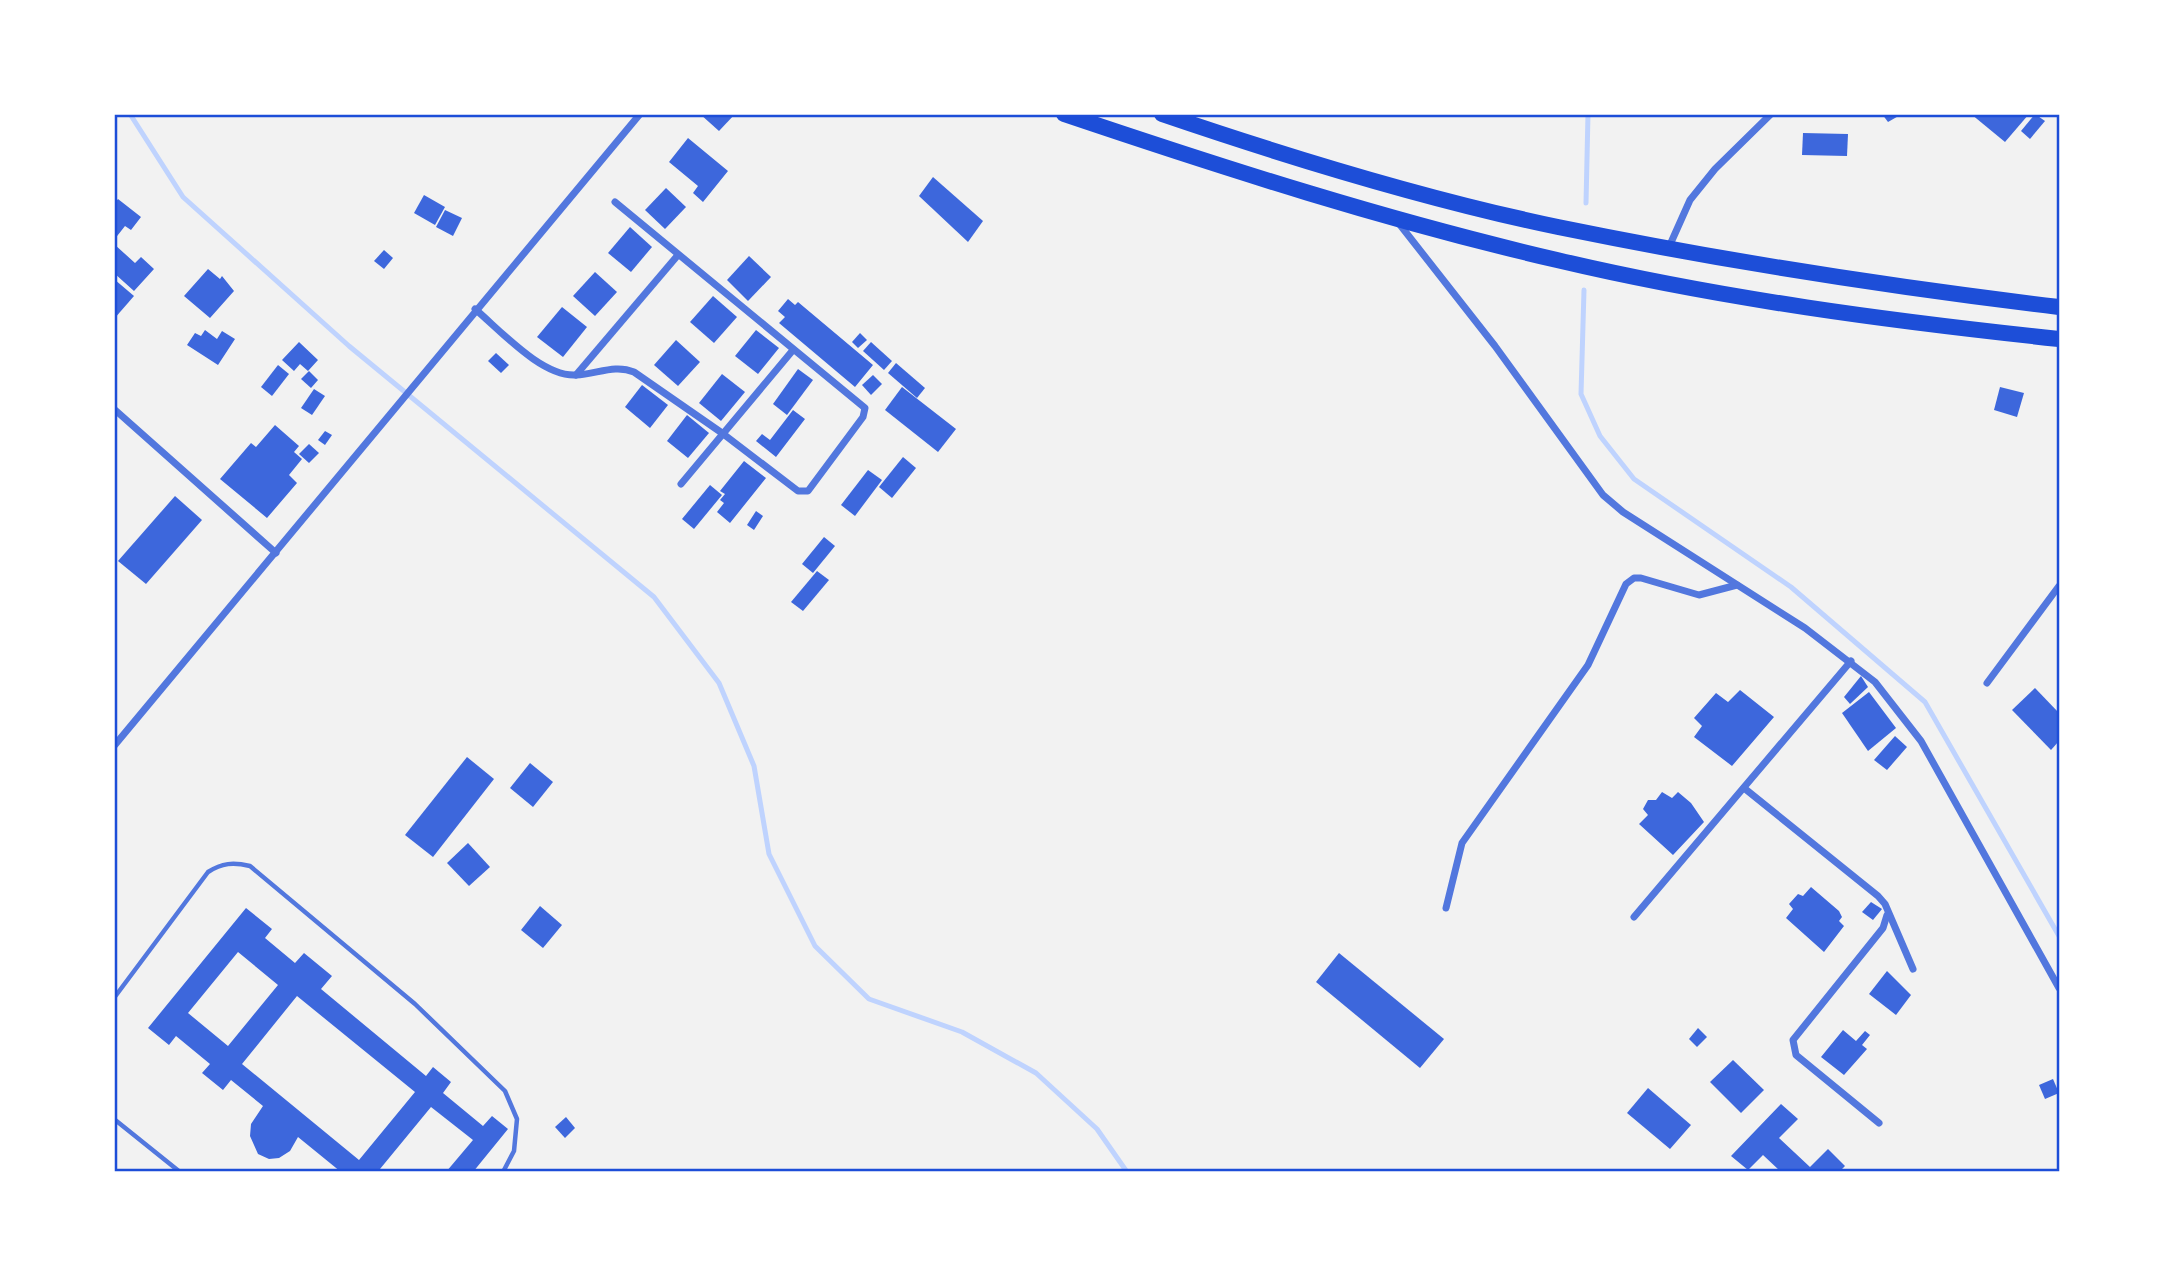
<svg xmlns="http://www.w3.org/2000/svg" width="2173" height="1286" viewBox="0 0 2173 1286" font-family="Mulish,sans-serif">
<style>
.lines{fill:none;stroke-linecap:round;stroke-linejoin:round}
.stream{stroke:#bfd3fe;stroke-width:5}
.building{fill:#3d67dc;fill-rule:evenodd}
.service{stroke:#5277de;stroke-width:4.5}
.minor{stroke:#5277de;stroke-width:7}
.primary{stroke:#1d4ed8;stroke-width:16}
.neatline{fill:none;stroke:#1d4ed8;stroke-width:2.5}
</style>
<rect width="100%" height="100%" fill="#f2f2f2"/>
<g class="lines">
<!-- stream -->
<g class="stream">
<polyline points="130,114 183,197 349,346 654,597 719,683 754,766 769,854 815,946 869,999 962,1032 1036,1073 1097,1129 1127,1172"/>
<polyline points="1586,203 1588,114"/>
<polyline points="1584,290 1581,394 1600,436 1634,479 1791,587 1925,702 2059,936"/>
</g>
</g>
<!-- building -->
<g class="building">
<polygon points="700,114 735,114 719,131"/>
<polygon points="1882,114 1902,114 1888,122"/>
<polygon points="1971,114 2029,114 2005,142"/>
<polygon points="2035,114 2045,121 2030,139 2021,131"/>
<polygon points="1803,133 1848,134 1847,156 1802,155"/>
<polygon points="688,138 728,171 703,202 693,193 698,186 669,162"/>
<polygon points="933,177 983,221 968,242 919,196"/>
<polygon points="666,188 686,207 665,229 645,210"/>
<polygon points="424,195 445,207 435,225 414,213"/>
<polygon points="118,199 141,217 131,230 125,226 114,240 114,204"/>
<polygon points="445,210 462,218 453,236 436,227"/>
<polygon points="630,227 652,247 631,272 608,253"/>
<polygon points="114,244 135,263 141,257 154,269 134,291 114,273"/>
<polygon points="384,250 393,258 384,269 374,261"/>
<polygon points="749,256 771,277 748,301 727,280"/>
<polygon points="208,269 220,279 222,276 234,291 210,318 184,296"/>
<polygon points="595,272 617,292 595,316 573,296"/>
<polygon points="114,279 134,296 114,319"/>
<polygon points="713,296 737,317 714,343 690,322"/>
<polygon points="788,299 795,305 798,302 873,365 855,387 779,323 785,317 778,311"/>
<polygon points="562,307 587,327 563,357 537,337"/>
<polygon points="205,330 217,339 222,331 235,339 218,365 187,345 195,333 201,336"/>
<polygon points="756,330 779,348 758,374 735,356"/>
<polygon points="860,333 867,340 858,348 852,342"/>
<polygon points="676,340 700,362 678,386 654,365"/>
<polygon points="299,342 318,360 308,371 300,364 294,371 282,360"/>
<polygon points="871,342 892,361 884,370 863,351"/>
<polygon points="496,353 509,365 501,373 488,361"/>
<polygon points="896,363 925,388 917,398 888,373"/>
<polygon points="278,365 289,374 272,396 261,387"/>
<polygon points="798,369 813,380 787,415 773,404"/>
<polygon points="309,371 318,380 311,388 301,379"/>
<polygon points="722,374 745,392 721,421 699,403"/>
<polygon points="873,375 882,384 871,395 862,385"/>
<polygon points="642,385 668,405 650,428 625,407"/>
<polygon points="902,387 956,429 938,452 885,410"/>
<polygon points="2000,387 2024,393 2017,417 1994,410"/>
<polygon points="314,389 325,396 312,415 301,408"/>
<polygon points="793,410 805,419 776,457 756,441 762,434 770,440"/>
<polygon points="687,415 709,433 688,458 667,441"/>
<polygon points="275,425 299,446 294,452 302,459 289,475 297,483 267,518 220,479 251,443 256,447"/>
<polygon points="325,431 332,435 325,445 318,440"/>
<polygon points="309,444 319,453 309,463 299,454"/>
<polygon points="903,457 916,468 892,498 879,487"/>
<polygon points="744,461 766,478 730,523 717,512 724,503 720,500 725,494 720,491"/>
<polygon points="868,470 882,480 855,516 841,505"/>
<polygon points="710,485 722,495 694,529 682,519"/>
<polygon points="175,496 202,520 146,584 118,561"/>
<polygon points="756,511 763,516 754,530 747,525"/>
<polygon points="824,537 835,546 813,573 802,564"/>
<polygon points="817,571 829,580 803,611 791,602"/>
<polygon points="1861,676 1868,687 1850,704 1844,697"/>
<polygon points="2035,688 2059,713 2059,741 2051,750 2012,710"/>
<polygon points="1740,690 1774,717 1732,766 1694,737 1702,726 1694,718 1716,693 1728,702"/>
<polygon points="1869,692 1896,728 1868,751 1842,713"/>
<polygon points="1895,736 1907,747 1887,770 1874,760"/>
<polygon points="467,757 494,779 433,857 405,835"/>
<polygon points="530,763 553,782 533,807 510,788"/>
<polygon points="1662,792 1672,798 1678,792 1691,803 1704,822 1673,855 1639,824 1648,815 1643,809 1648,800 1656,800"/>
<polygon points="468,843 490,867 469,886 447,863"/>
<polygon points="1811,887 1839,911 1842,917 1839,921 1844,926 1824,952 1786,918 1793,909 1789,904 1798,894 1803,896"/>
<polygon points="1871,902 1882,909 1873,920 1862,912"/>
<polygon points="540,906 562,925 543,948 521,930"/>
<path d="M246 908 272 929 265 938 295 963 304 953 332 976 321 989 426 1076 433 1067 451 1082 443 1093 483 1126 492 1116 508 1129 473 1172H446L473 1140 431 1107 380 1169 384 1172H341L298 1137 290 1151 279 1158 269 1159 258 1154 250 1136 251 1124 263 1106 231 1080 223 1090 202 1073 210 1064 176 1036 169 1045 148 1028ZM238 952 278 985 228 1046 188 1013ZM297 996 415 1092 359 1160 242 1064Z"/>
<polygon points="1339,953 1444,1039 1420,1068 1316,982"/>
<polygon points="1887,971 1911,995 1896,1015 1869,994"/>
<polygon points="1698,1028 1707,1037 1697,1047 1689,1039"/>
<polygon points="1843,1030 1856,1041 1865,1031 1870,1035 1862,1045 1867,1049 1844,1075 1821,1057"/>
<polygon points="1733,1060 1764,1090 1741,1113 1710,1082"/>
<polygon points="2053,1079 2059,1093 2045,1099 2039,1085"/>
<polygon points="1648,1088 1691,1125 1670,1149 1627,1113"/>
<polygon points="1781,1104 1798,1119 1779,1138 1810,1167 1828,1149 1845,1166 1839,1172 1781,1172 1763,1155 1748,1170 1731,1156"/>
<polygon points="566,1117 575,1128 565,1138 555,1127"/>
</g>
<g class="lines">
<!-- service -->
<g class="service">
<path d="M114 998 208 872C222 863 233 862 250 866L415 1004 505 1091 517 1119 514 1151 503 1172"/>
<polyline points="114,1119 180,1172"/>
</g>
<!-- minor -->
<g class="minor">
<polyline points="1397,221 1495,346 1603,495 1623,512 1805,628 1875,682 1921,741 2059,988"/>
<polyline points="1669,247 1690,200 1715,169 1771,114"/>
<path d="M475 309C501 331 542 377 576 375 597 374 615 364 634 372L722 433 798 491H808L863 417 865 408 615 202"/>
<polyline points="576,375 678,255"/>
<polyline points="114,409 276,553"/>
<polyline points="681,484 793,350"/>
<polyline points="1987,683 2059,586"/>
<polyline points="114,746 640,114"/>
<polyline points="1744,788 1878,896 1885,904 1913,969"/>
<polyline points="1446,908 1462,843 1588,665 1626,584 1634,578 1641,578 1699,595 1737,585"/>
<polyline points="1634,917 1851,661"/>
<polyline points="1879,1123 1796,1055 1793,1040 1883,928 1887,915"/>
</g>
<!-- primary -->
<g class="primary">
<path d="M1064 114C1227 169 1389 221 1557 260 1722 299 1890 321 2059 339"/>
<path d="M1162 114C1291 158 1424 199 1558 227 1724 261 1891 287 2059 307"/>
</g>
</g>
<!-- border -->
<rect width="2173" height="1286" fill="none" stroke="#ffffff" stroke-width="231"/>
<rect x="116" y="116" width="1942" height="1054" class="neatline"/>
</svg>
